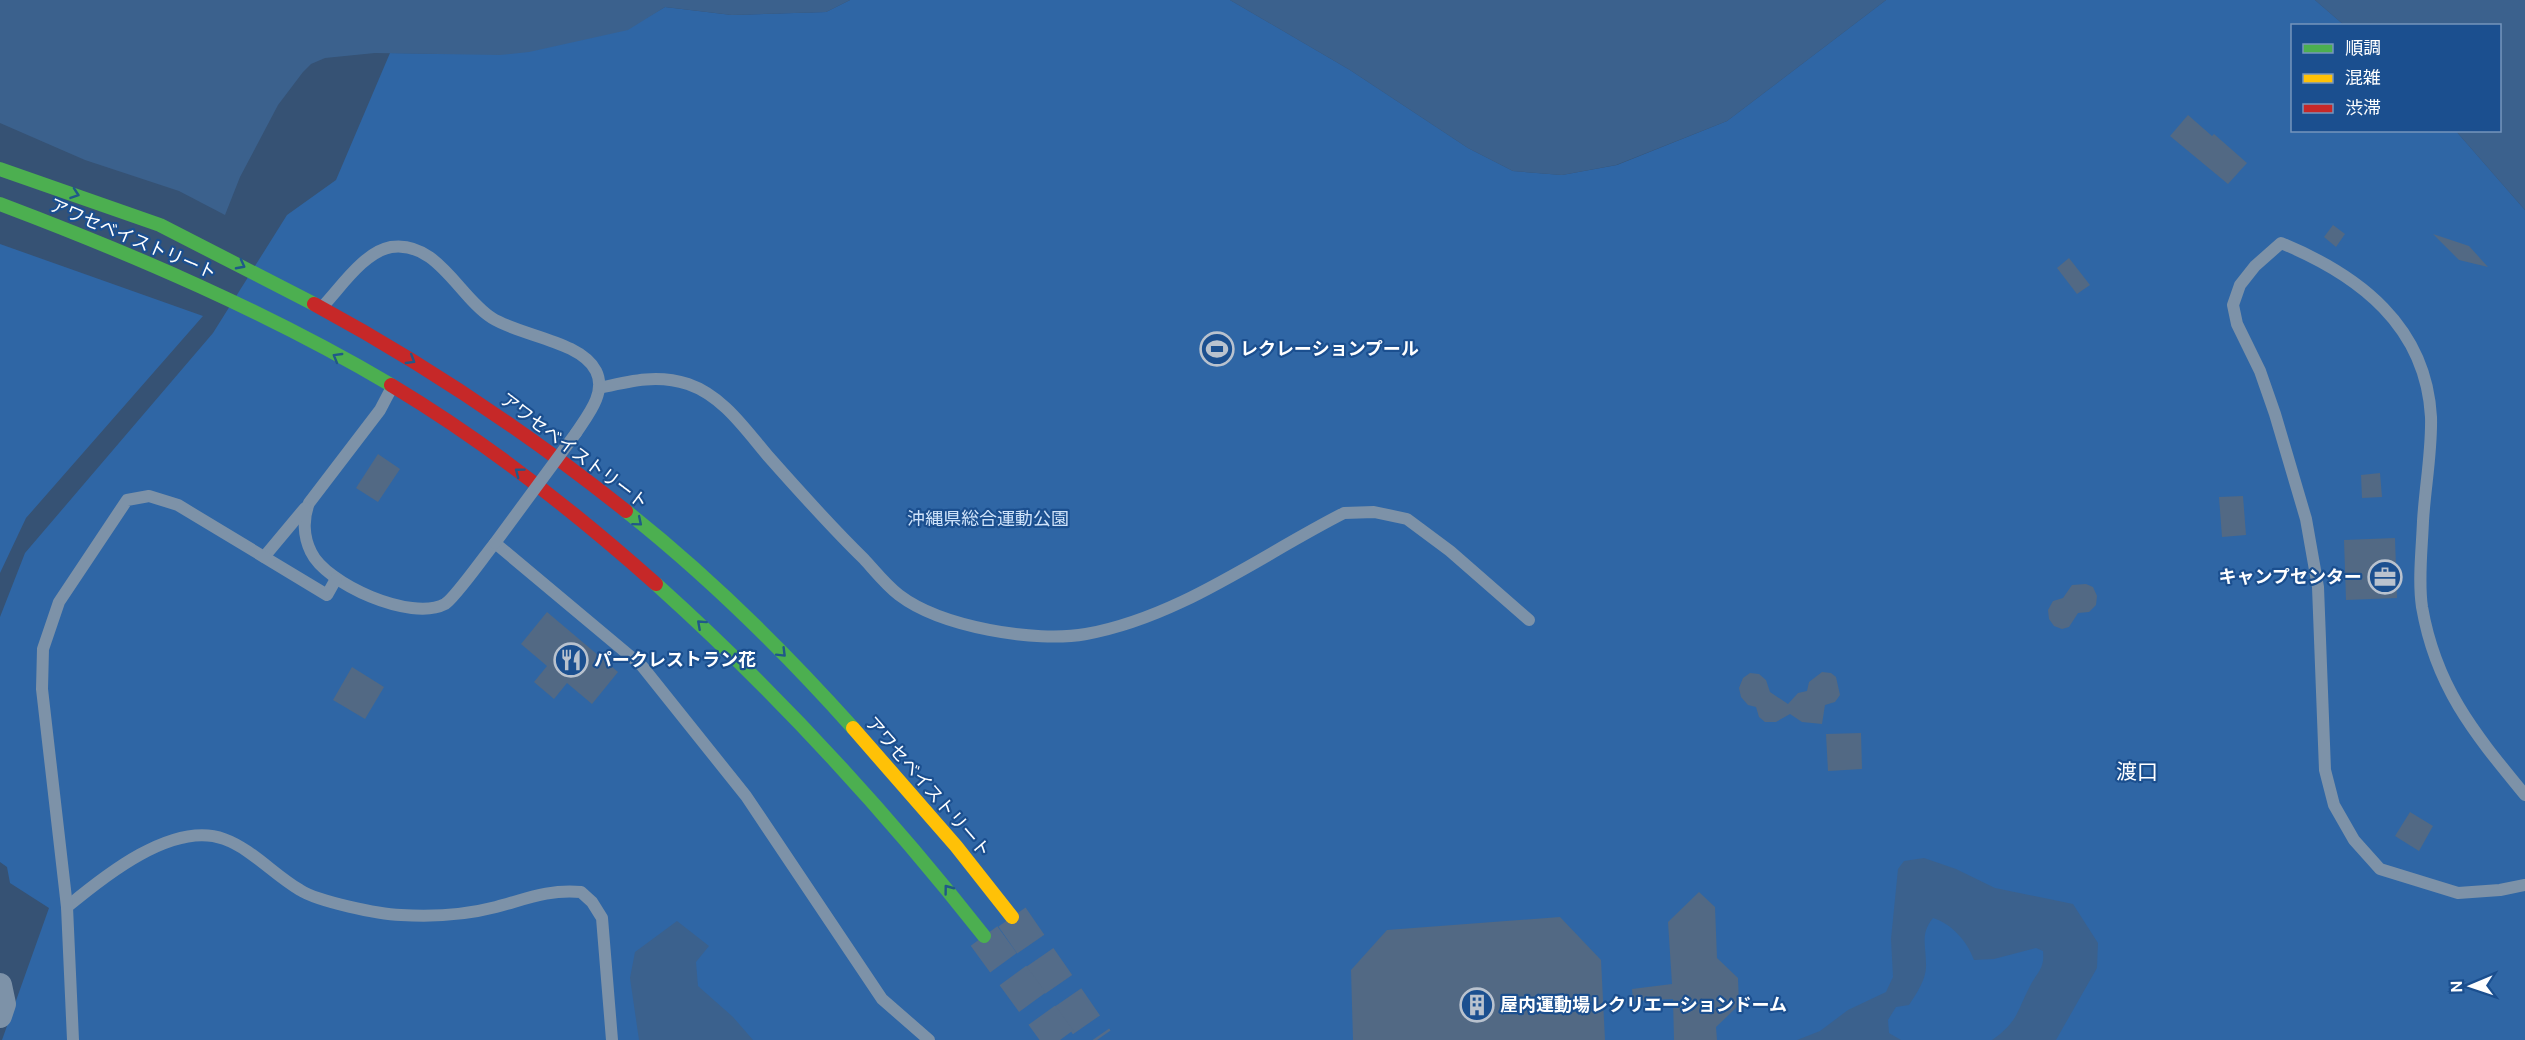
<svg xmlns="http://www.w3.org/2000/svg" width="2525" height="1040" viewBox="0 0 2525 1040" font-family="'DM Sans','Noto Sans JP',sans-serif">
<style>
.green{fill:#2f66a5}
.water{fill:#3b618d}
.building{fill:#526984}
.lines{fill:none;stroke-linecap:round;stroke-linejoin:round}
.secondary-tunnel{stroke:#546c89;stroke-width:33;stroke-dasharray:33 16;stroke-linecap:butt}
.lane{stroke:#7d92a8;stroke-width:12}
.street{stroke:#7d92a8;stroke-width:24}
.fast{stroke:#4caf50;stroke-width:14}
.slow{stroke:#ffc107;stroke-width:14}
.jam{stroke:#c62828;stroke-width:14}
.lane-bridge{stroke:#7d92a8;stroke-width:12}
.oneway{stroke:#205989}
.labels{text-anchor:middle;dominant-baseline:central;stroke-width:4.5;stroke-linejoin:round;paint-order:stroke}
.street-label{font-size:18px;fill:#fff;stroke:#1b4f8f}
.poi-label{font-size:18px;font-weight:bold;fill:#fff;stroke:#1b4f8f;text-anchor:start}
.park-label{font-size:18px;fill:#cfe3fa;stroke:#1b4f8f}
.quarter-label{font-size:21px;fill:#fff;stroke:#1b4f8f}
</style>
<rect width="100%" height="100%" fill="#365274"/>
<!-- green -->
<g class="green">
<polygon points="850,0 1230,0 1350,70 1468,148 1513,171 1562,175 1617,165 1727,121 1886,0 2315,0 2344,25 2292,26 2292,130 2456,131 2525,210 2525,1040 2,1040 49,908 10,883 7,867 0,862 0,617 25,553 213,333 287,215 336,180 390,53 460,54 646,18 665,7 732,15 826,12"/>
<polygon points="0,244 203,316 26,518 0,573"/>
</g>
<!-- water -->
<g class="water">
<polygon points="0,0 850,0 826,12 732,15 665,7 628,30 529,52 500,55 375,53 325,58 311,64 303,72 278,105 240,177 225,215 179,191 85,160 0,123"/>
<polygon points="1230,0 1886,0 1727,121 1616,165 1562,175 1513,171 1468,148 1350,70"/>
<polygon points="2315,0 2525,0 2525,210 2456,131 2500,130 2500,26 2344,25"/>
<path d="M1924 858 1956 869 1995 888 2073 904 2098 943 2097 968 2056 1040H1992C2018 1022 2017 1011 2030 986 2037 972 2045 969 2043 951L2036 948 1994 959 1974 960C1967 941 1952 924 1933 918 1920 934 1926 945 1926 964 1927 978 1917 993 1909 1005L1896 1007 1888 1020 1889 1033 1901 1040H1797L1820 1031 1848 1010 1886 992 1893 977 1891 939 1898 869 1904 861Z"/>
<polygon points="677,921 709,946 696,962 698,986 733,1017 753,1040 639,1040 630,978 635,952"/>
</g>
<!-- building -->
<g class="building">
<polygon points="2188,115 2212,136 2214,134 2247,163 2228,184 2170,136"/>
<polygon points="2333,225 2345,234 2336,247 2324,237"/>
<polygon points="2433,234 2469,246 2488,267 2459,260"/>
<polygon points="2069,258 2090,285 2077,294 2057,268"/>
<polygon points="378,454 400,469 378,502 356,488"/>
<polygon points="2380,473 2382,497 2362,498 2361,475"/>
<polygon points="2243,496 2246,535 2222,537 2219,497"/>
<polygon points="2395,538 2397,598 2346,600 2344,540"/>
<polygon points="2086,584 2093,587 2097,596 2096,605 2089,612 2078,613 2069,627 2062,629 2054,626 2049,619 2048,610 2053,601 2063,598 2072,585"/>
<polygon points="547,612 618,672 592,704 567,683 554,699 534,682 547,666 521,644"/>
<polygon points="352,667 384,687 365,719 333,700"/>
<polygon points="1822,672 1831,673 1836,677 1840,695 1835,702 1825,705 1822,724 1802,722 1790,714 1776,722 1765,722 1759,717 1756,707 1748,705 1741,697 1739,688 1743,678 1750,673 1759,674 1766,680 1770,692 1788,704 1798,693 1807,691 1809,682"/>
<polygon points="1861,733 1862,769 1828,771 1826,734"/>
<polygon points="2410,812 2433,826 2419,851 2395,836"/>
<polygon points="1699,892 1715,907 1717,958 1738,978 1739,1005 1716,1027 1717,1040 1674,1040 1673,999 1633,1001 1632,989 1672,984 1668,922"/>
<polygon points="1560,917 1601,960 1605,1040 1353,1040 1351,970 1387,930"/>
</g>
<g class="lines">
<!-- secondary-tunnel -->
<g class="secondary-tunnel">
<polyline points="1012,917 1097,1040"/>
<polyline points="984,936 1060,1040"/>
</g>
<!-- lane -->
<g class="lane">
<path d="M323 306C341 287 364 252 391 247 437 240 459 297 492 318 520 336 581 341 596 371 607 393 587 416 576 433"/>
<path d="M599 388C630 381 657 374 688 384 723 396 745 429 768 456 799 491 830 526 864 559 875 571 886 585 899 595 941 627 1035 643 1086 634 1180 617 1261 555 1344 513L1374 512 1407 519 1450 551 1529 620"/>
<path d="M391 389 380 410 309 503C303 518 303 536 311 552 326 584 411 622 445 604 455 598 485 555 495 543L642 666 746 796 882 999 929 1040"/>
<polyline points="264,557 305,508"/>
<path d="M2525 795C2475 734 2436 688 2422 607 2418 580 2422 548 2423 521 2425 487 2432 451 2431 417 2426 326 2359 275 2281 243L2255 266 2240 285 2233 305 2237 324 2260 371 2275 414 2306 519 2318 587 2325 770 2334 805 2354 840 2380 869 2458 893 2500 890 2525 885"/>
<path d="M67 907C103 877 173 820 224 839 252 849 274 875 300 890 319 902 378 914 401 915 433 917 465 915 496 907 526 899 549 889 581 892L592 902 602 918 612 1040"/>
<polyline points="73,1040 67,907 42,689 43,649 59,602 127,500 149,496 178,505 327,595 336,579"/>
</g>
<!-- street -->
<polyline class="street" points="0,985 4,1004 0,1016"/>
<!-- fast -->
<g class="fast">
<polyline points="0,169 160,225 314,304"/>
<path d="M0 204C135 255 267 312 391 385"/>
<path d="M626 511C708 576 784 651 853 728"/>
<path d="M656 584C776 692 884 809 984 936"/>
</g>
<!-- slow -->
<polyline class="slow" points="853,728 956,846 1012,917"/>
<!-- jam -->
<g class="jam">
<path d="M314 304C425 364 528 433 626 511"/>
<path d="M391 385C486 442 573 510 656 584"/>
</g>
<!-- lane-bridge -->
<polyline class="lane-bridge" points="495,543 576,433"/>
</g>
<!-- one-way arrows -->
<defs><path id="oneway-chevron" d="M-2-3.5L2.5 0L-2 3.5" fill="none" stroke-width="1.6" stroke-linecap="round" stroke-linejoin="round" transform="scale(1.5)"/></defs>
<g class="oneway">
<use href="#oneway-chevron" transform="translate(75 194) rotate(19)"/>
<use href="#oneway-chevron" transform="translate(241 265) rotate(28)"/>
<use href="#oneway-chevron" transform="translate(337 357) rotate(-150)"/>
<use href="#oneway-chevron" transform="translate(411 360) rotate(31)"/>
<use href="#oneway-chevron" transform="translate(519 472) rotate(-143)"/>
<use href="#oneway-chevron" transform="translate(638 522) rotate(40)"/>
<use href="#oneway-chevron" transform="translate(701 624) rotate(-138)"/>
<use href="#oneway-chevron" transform="translate(782 653) rotate(45)"/>
<use href="#oneway-chevron" transform="translate(948 889) rotate(-127)"/>
</g>
<!-- icons -->
<defs>
<symbol id="stadium-ring" viewBox="-11 -11 22 22"><circle r="9.5" fill="#1b4f8f" stroke="#b9c2ce" stroke-width="1.5"/><path d="M0-5a6.5 5 0 1 0 0 10a6.5 5 0 1 0 0-10ZM-3.5-1.8h7v3.6h-7Z" fill="#b9c2ce"/></symbol>
<symbol id="office-ring" viewBox="-11 -11 22 22"><circle r="9.5" fill="#1b4f8f" stroke="#b9c2ce" stroke-width="1.5"/><path d="M-6-3h4V-5.5h4V-3h4V5H-6ZM-1-4.5V-3h2v-1.5ZM-6 0V1H6V0Z" fill="#b9c2ce"/></symbol>
<symbol id="restaurant-ring" viewBox="-11 -11 22 22"><circle r="9.5" fill="#1b4f8f" stroke="#b9c2ce" stroke-width="1.5"/><path d="M-5-6h1v4h1v-4h1v4h1v-4h1v5L-1.5 .5V6h-2V.5L-5-1ZM5-6V6H3V1.5H1.5Q1.5-4 5-6Z" fill="#b9c2ce"/></symbol>
<symbol id="building-ring" viewBox="-11 -11 22 22"><circle r="9.5" fill="#1b4f8f" stroke="#b9c2ce" stroke-width="1.5"/><path d="M-4-6H4V6H1V3H-1V6H-4ZM-2.5-4.3h1.7v1.8h-1.7ZM.8-4.3h1.7v1.8H.8ZM-2.5-1h1.7V.8h-1.7ZM.8-1h1.7V.8H.8Z" fill="#b9c2ce"/></symbol>
</defs>
<g fill-rule="evenodd">
<use href="#stadium-ring" x="1198" y="330" width="38" height="38"/>
<use href="#office-ring" x="2366" y="558" width="38" height="38"/>
<use href="#restaurant-ring" x="552" y="641" width="38" height="38"/>
<use href="#building-ring" x="1458" y="986" width="38" height="38"/>
</g>
<g class="labels">
<!-- street labels -->
<g class="street-label">
<text transform="translate(133 239) rotate(23)">アワセベイストリート</text>
<text transform="translate(574 451) rotate(37)">アワセベイストリート</text>
<text transform="translate(928 787) rotate(49)">アワセベイストリート</text>
</g>
<!-- poi labels -->
<g class="poi-label">
<text x="1240" y="349">レクレーションプール</text>
<text x="2362" y="577" text-anchor="end">キャンプセンター</text>
<text x="594" y="660">パークレストラン花</text>
<text x="1500" y="1005">屋内運動場レクリエーションドーム</text>
</g>
<!-- park labels -->
<g class="park-label">
<text x="988" y="519">沖縄県総合運動公園</text>
</g>
<!-- quarter labels -->
<g class="quarter-label">
<text x="2137" y="772">渡口</text>
</g>
</g>
<!-- legend -->
<rect x="2291" y="24" width="210" height="108" fill="#1b4f8f" stroke="#7695bc" stroke-width="1.5"/>
<rect x="2303" y="44" width="30" height="9" fill="#4caf50" stroke="#7695bc" stroke-width="1.5"/>
<text x="2345" y="54" font-size="18" fill="#ffffff">順調</text>
<rect x="2303" y="74" width="30" height="9" fill="#ffc107" stroke="#7695bc" stroke-width="1.5"/>
<text x="2345" y="84" font-size="18" fill="#ffffff">混雑</text>
<rect x="2303" y="104" width="30" height="9" fill="#c62828" stroke="#7695bc" stroke-width="1.5"/>
<text x="2345" y="114" font-size="18" fill="#ffffff">渋滞</text>
<!-- north arrow -->
<g transform="translate(2471 986) rotate(268)" stroke="#1b4f8f" stroke-width="4.5" paint-order="stroke">
<path d="M0-4.5L10 22L0 15L-10 22Z" fill="#ffffff"/>
<text y="-9" font-size="16" font-weight="bold" text-anchor="middle" fill="#ffffff">N</text>
</g>
</svg>
